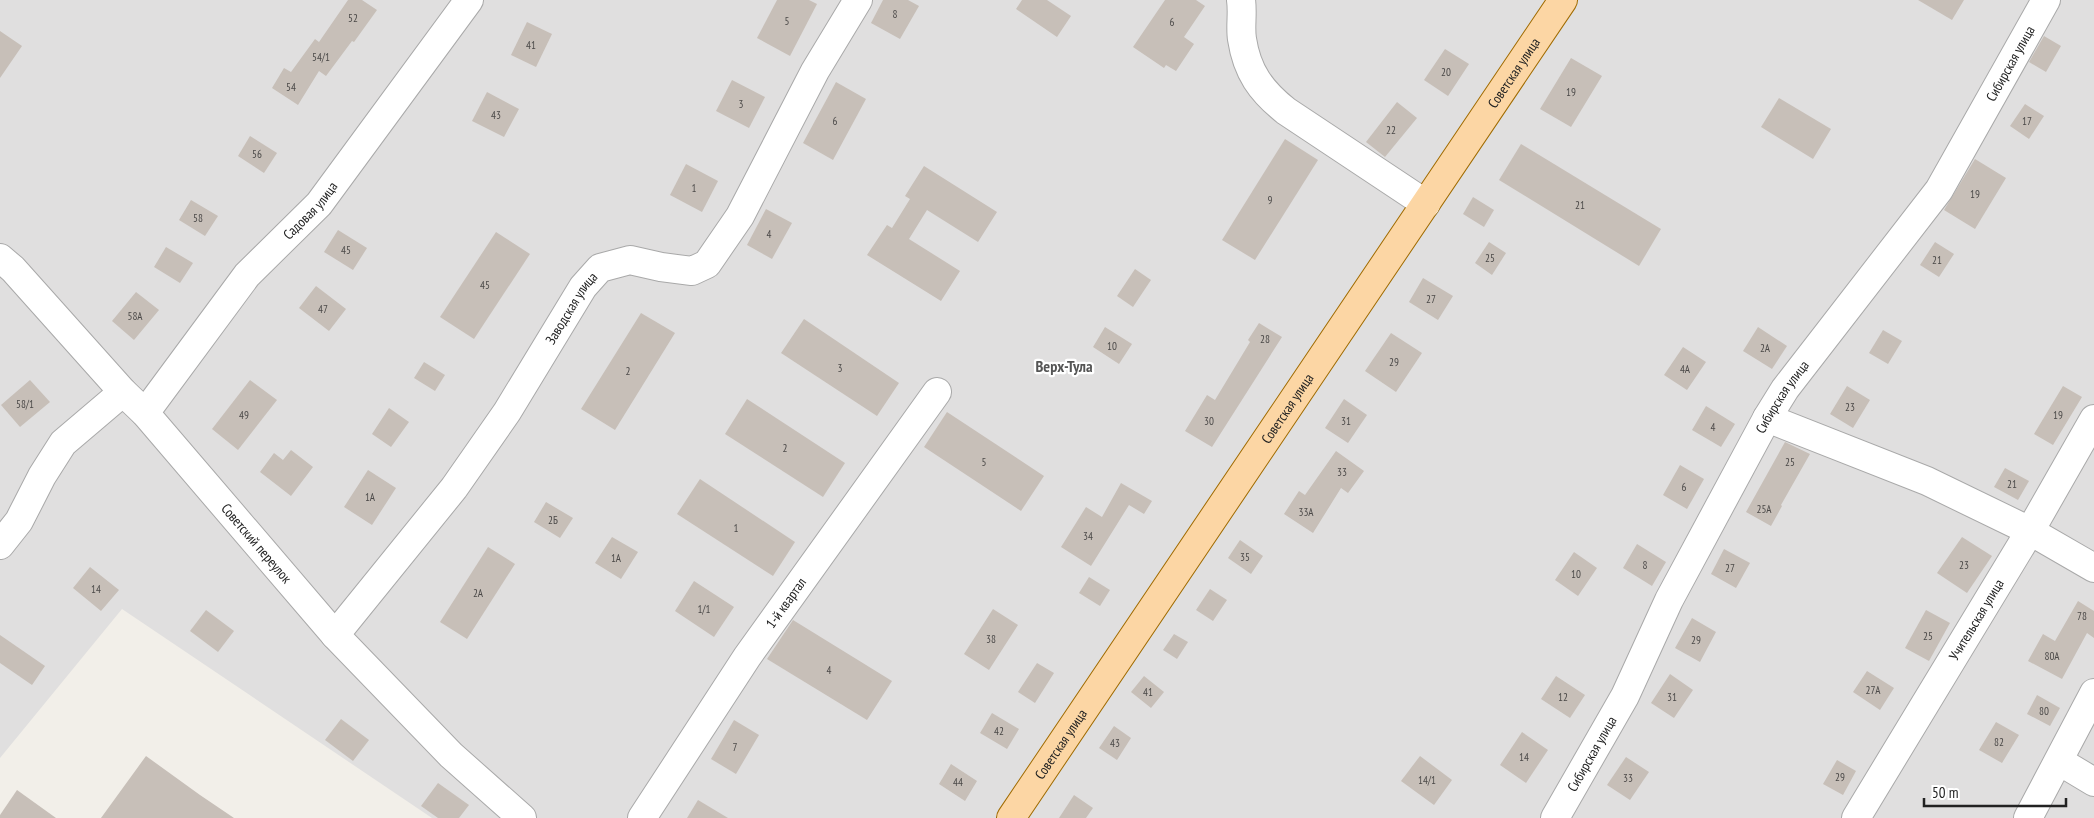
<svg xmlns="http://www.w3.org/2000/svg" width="2094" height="818" viewBox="0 0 2094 818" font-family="'PT Sans Narrow',sans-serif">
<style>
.residential{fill:#e0dfdf}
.building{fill:#c7bfb8}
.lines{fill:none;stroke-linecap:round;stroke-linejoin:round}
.minor-casing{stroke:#a9a9a9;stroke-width:30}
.major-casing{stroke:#a06b00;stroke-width:30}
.minor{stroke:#fff;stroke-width:28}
.major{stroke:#fcd6a4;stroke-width:28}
.labels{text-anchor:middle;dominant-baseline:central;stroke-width:4.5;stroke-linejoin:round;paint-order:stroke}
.number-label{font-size:11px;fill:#4b4948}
.street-label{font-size:14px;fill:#222;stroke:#fff}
.quarter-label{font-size:16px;font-weight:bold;fill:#555;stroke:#fff}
</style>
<rect width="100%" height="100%" fill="#f2efe9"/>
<!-- residential -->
<polygon class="residential" points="0,0 2094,0 2094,818 432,818 122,609 0,758"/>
<!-- building -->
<g class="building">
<polygon points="348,0 362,0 377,10 354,42 352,41 326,76 319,71 298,105 272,88 284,68 291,72 315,39 319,42"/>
<polygon points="777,0 809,0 817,4 790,56 757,38"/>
<polygon points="883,0 908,0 919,6 900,39 871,23"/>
<polygon points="1022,0 1047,0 1071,16 1057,37 1016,9"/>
<polygon points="1165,0 1196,0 1205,6 1184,37 1194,44 1176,71 1166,65 1164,68 1133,47"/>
<polygon points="1918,0 1964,0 1952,20"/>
<polygon points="527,22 552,34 536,67 511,55"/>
<polygon points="0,31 22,46 0,78"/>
<polygon points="2044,36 2061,46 2046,72 2029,62"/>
<polygon points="1445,49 1469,64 1448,96 1424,80"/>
<polygon points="1571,58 1602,76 1571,127 1540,109"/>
<polygon points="732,80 765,97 749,128 716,111"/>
<polygon points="836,82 866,99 833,160 803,143"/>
<polygon points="487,92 519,109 504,137 472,121"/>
<polygon points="1779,98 1831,129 1813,159 1761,127"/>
<polygon points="1397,102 1417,118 1385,157 1366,142"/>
<polygon points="2025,104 2044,116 2029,139 2010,126"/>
<polygon points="250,136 277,153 264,173 238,156"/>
<polygon points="1285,139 1318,160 1255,260 1222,240"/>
<polygon points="1521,144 1661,229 1639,266 1499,180"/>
<polygon points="1975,159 2006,178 1975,229 1944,210"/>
<polygon points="686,164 718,181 702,212 670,195"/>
<polygon points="924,166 997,212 978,242 927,210 909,239 960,271 941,301 867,255 887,225 892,228 910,199 905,196"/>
<polygon points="1473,197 1494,210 1484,227 1463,214"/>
<polygon points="191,200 218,216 205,236 179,220"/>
<polygon points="766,209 792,223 772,259 747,245"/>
<polygon points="338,230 367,248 353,270 324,252"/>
<polygon points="496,232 530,254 474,339 440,317"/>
<polygon points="1489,242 1506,253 1492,275 1475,263"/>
<polygon points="1935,242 1954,254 1939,277 1920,265"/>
<polygon points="166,247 193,263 180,283 154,267"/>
<polygon points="1135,269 1151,280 1133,307 1117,296"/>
<polygon points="1423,278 1453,296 1438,320 1409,302"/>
<polygon points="316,286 346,309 329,331 299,308"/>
<polygon points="136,292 159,310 134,340 112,321"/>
<polygon points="641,313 675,333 615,430 581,409"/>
<polygon points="804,319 899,383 877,416 781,353"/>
<polygon points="1259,323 1282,337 1212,447 1185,431 1207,395 1215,400 1250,342 1248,340"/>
<polygon points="1105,327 1132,344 1119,364 1093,347"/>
<polygon points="1758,327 1787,346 1772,369 1743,351"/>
<polygon points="1883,330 1902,341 1888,364 1869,353"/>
<polygon points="1391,333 1422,353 1396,392 1365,371"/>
<polygon points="1683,347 1706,362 1687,390 1664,375"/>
<polygon points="424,362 445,375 435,391 414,378"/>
<polygon points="30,380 50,402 20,427 1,405"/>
<polygon points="250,380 277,400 238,450 212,429"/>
<polygon points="1847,386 1870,400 1853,428 1830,414"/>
<polygon points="2063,386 2082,397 2053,445 2034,434"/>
<polygon points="747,399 845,463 823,497 725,434"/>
<polygon points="1344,399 1367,415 1348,443 1325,428"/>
<polygon points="1706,406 1735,424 1721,447 1692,430"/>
<polygon points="389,408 409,422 391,447 372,434"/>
<polygon points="947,412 1044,476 1021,511 924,447"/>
<polygon points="1785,442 1810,454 1781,505 1782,506 1771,526 1746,512"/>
<polygon points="291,450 313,467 291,496 260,472 274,453 283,460"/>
<polygon points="1336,451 1364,471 1348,493 1341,488 1313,533 1284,514 1299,491 1305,495"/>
<polygon points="1680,465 1704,479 1687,509 1663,495"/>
<polygon points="2005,468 2029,481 2018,500 1994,487"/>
<polygon points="368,470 396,488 372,525 344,507"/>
<polygon points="700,479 795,542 773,576 677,514"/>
<polygon points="1121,483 1152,501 1144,514 1129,505 1091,566 1061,547 1086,507 1102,517"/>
<polygon points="546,502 573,518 560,538 534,522"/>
<polygon points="612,537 638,552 621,579 595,563"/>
<polygon points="1962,537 1992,556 1967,593 1937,573"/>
<polygon points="1240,540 1263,556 1251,574 1228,558"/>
<polygon points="1637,544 1666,562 1652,586 1623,568"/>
<polygon points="488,547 515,564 467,639 440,622"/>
<polygon points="1724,549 1750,563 1736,588 1711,574"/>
<polygon points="1574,552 1597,568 1578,596 1555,580"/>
<polygon points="90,567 119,590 101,611 73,588"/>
<polygon points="1089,577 1110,590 1100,606 1079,593"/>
<polygon points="694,581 734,607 714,637 675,611"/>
<polygon points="1210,589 1227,600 1213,621 1196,610"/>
<polygon points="2078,601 2094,611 2094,638 2087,633 2062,679 2028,661 2043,634 2055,641"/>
<polygon points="993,609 1018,625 989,670 964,654"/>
<polygon points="206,610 234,631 218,652 190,631"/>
<polygon points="1926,610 1950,623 1929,661 1905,648"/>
<polygon points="1692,618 1716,632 1700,662 1675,648"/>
<polygon points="793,620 892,681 867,720 767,659"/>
<polygon points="1174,634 1188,642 1177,659 1163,650"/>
<polygon points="0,635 45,666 32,685 0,663"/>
<polygon points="1037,663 1054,673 1035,703 1018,692"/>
<polygon points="1867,671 1894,688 1880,710 1853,692"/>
<polygon points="1670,674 1693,690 1674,718 1651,703"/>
<polygon points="1144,676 1164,692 1151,708 1131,692"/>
<polygon points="1556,676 1585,695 1570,718 1541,699"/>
<polygon points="2037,695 2060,708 2050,726 2027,714"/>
<polygon points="992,713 1019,729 1007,749 980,733"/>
<polygon points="341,719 369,740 353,761 325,740"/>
<polygon points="734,720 759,735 736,774 711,759"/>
<polygon points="1996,722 2019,735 2002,763 1979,750"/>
<polygon points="1114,726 1131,738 1117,760 1099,748"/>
<polygon points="1522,732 1548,750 1526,783 1500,765"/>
<polygon points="146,756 200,795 234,818 101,818"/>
<polygon points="1420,756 1452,780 1434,805 1401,781"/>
<polygon points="1626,757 1649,772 1630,800 1607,785"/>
<polygon points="1837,760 1856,771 1843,795 1823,784"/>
<polygon points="951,764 977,781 965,801 939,784"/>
<polygon points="438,783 469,805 459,818 438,818 421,806"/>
<polygon points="17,790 56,818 0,818 0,815"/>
<polygon points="1074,795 1093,808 1086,818 1059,818"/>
<polygon points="698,800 728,818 687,818"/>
</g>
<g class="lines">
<defs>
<g id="minor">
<path d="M1241 0C1243 13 1240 27 1242 39 1247 72 1261 91 1286 111L1426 204"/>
<path id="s1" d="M0 258 13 269 123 392 145 413 335 635 451 755 522 818"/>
<path id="s2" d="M145 413 247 275 319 204 469 0"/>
<polyline points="1767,418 1927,481 2030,531 2094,568"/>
<polyline points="0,545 19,521 42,476 63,443 123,392"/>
<path id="s3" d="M335 635 454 488 507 412 583 287 600 268 630 260 661 267 692 271 707 264 740 216 815 71 858 0"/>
<polyline points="2059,761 2094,782"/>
<path id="s4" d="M642 818 747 657 937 392"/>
<path id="s5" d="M1555 818 1625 696 1669 600 1767 418 1785 389 1939 190 2046 0"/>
<path id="s6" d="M1856 818 2030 531 2094 419"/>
<polyline points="2028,818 2094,693"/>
</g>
<g id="major">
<path id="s7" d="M1011 818 1563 0"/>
</g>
</defs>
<!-- minor casing -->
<use href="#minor" class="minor-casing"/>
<!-- major casing -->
<use href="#major" class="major-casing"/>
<!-- minor -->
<use href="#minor" class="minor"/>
<!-- major -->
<use href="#major" class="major"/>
</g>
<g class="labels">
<!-- number labels -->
<g class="number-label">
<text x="895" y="14">8</text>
<text x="353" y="18">52</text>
<text x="787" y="21">5</text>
<text x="1172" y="22">6</text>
<text x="531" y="45">41</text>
<text x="321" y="57">54/1</text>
<text x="1446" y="72">20</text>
<text x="291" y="87">54</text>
<text x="1571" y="92">19</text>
<text x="741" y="104">3</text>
<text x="496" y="115">43</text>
<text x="835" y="121">6</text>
<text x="2027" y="121">17</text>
<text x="1391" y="130">22</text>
<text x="257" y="154">56</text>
<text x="694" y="188">1</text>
<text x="1975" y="194">19</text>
<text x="1270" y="200">9</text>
<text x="1580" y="205">21</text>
<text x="198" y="218">58</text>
<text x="769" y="234">4</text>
<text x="346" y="250">45</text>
<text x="1490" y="258">25</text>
<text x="1937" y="260">21</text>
<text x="485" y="285">45</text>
<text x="1431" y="299">27</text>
<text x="323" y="309">47</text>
<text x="135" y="316">58А</text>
<text x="1265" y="339">28</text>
<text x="1112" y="346">10</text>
<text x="1765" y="348">2А</text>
<text x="1394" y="362">29</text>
<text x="840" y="368">3</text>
<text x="1685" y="369">4А</text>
<text x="628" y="371">2</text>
<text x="25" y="404">58/1</text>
<text x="1850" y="407">23</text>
<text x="244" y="415">49</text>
<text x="2058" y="415">19</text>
<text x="1209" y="421">30</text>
<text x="1346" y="421">31</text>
<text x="1713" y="427">4</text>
<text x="785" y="448">2</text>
<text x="984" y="462">5</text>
<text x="1790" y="462">25</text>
<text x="1342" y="472">33</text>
<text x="2012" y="484">21</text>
<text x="1684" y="487">6</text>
<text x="370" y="497">1А</text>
<text x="1764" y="509">25А</text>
<text x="1306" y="512">33А</text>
<text x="553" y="520">2Б</text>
<text x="736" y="528">1</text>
<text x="1088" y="536">34</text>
<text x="1245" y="557">35</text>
<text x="616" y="558">1А</text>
<text x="1645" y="565">8</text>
<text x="1964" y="565">23</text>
<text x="1730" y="568">27</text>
<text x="1576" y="574">10</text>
<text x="96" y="589">14</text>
<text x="478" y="593">2А</text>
<text x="704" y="609">1/1</text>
<text x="2082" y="616">78</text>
<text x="1928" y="636">25</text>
<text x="991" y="639">38</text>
<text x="1696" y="640">29</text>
<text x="2052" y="656">80А</text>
<text x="829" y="670">4</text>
<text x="1873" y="690">27А</text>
<text x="1148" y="692">41</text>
<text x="1563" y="697">12</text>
<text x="1672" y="697">31</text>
<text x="2044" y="711">80</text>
<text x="999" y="731">42</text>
<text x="1999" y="742">82</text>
<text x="1115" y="743">43</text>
<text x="735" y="747">7</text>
<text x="1524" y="757">14</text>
<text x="1840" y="777">29</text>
<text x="1628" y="778">33</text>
<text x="1427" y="780">14/1</text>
<text x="958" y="782">44</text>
</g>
<!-- street labels -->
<g class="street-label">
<text stroke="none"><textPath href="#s5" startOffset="884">Сибирская улица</textPath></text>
<text stroke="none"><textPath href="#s7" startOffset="899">Советская улица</textPath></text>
<text stroke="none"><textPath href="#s2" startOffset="262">Садовая улица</textPath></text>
<text stroke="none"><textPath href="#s3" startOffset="404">Заводская улица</textPath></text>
<text stroke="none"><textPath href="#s5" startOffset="479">Сибирская улица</textPath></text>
<text stroke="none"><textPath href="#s7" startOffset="494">Советская улица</textPath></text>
<text stroke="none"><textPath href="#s1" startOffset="384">Советский переулок</textPath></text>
<text stroke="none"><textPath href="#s4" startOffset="259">1-й квартал</textPath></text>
<text stroke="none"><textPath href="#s6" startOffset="232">Учительская улица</textPath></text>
<text stroke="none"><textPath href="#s7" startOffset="89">Советская улица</textPath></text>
<text stroke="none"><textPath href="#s5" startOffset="74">Сибирская улица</textPath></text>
</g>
<!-- quarter labels -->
<g class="quarter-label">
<text x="1064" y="366">Верх-Тула</text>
</g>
</g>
<!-- scale -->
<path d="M1924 798v8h142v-8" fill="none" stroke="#222222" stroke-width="2.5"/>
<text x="1932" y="798" font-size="15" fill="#222222" stroke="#ffffff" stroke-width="4" paint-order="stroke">50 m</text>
</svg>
